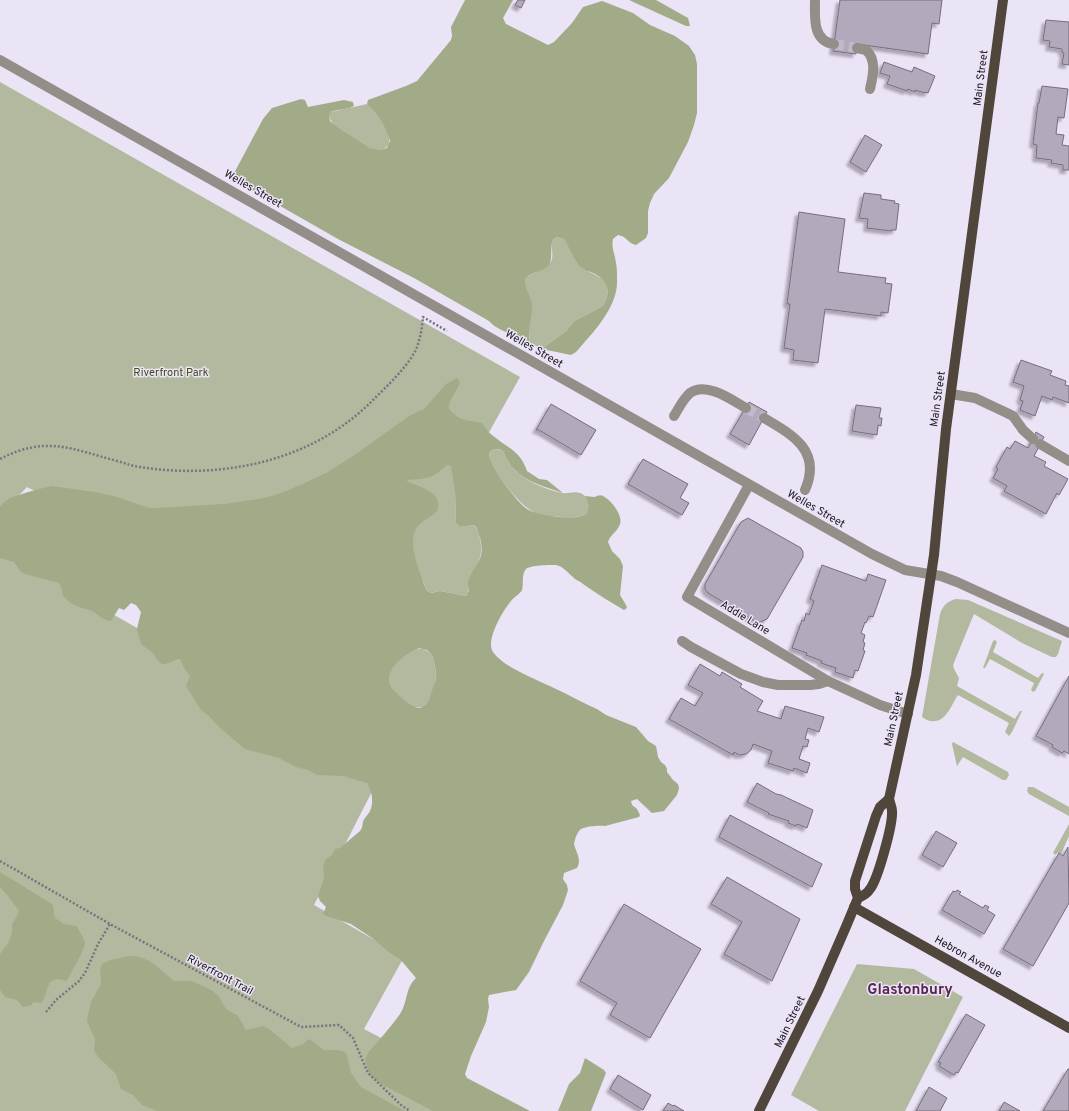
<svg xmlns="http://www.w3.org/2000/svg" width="1069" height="1111" viewBox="0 0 1069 1111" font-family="Overpass,sans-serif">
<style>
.green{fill:#b2b99f}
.forest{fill:#a2ab88;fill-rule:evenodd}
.building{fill:#b2aabc;stroke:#756e7e;filter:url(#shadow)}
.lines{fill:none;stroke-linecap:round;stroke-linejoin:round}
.minor-tunnel{stroke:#c1bacb;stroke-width:10;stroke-dasharray:10 5;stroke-linecap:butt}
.path{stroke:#797380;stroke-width:2.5;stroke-dasharray:2 2;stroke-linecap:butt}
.minor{stroke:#948e88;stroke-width:10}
.major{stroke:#51463c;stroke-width:10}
.labels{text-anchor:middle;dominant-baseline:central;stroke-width:3;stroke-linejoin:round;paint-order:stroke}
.street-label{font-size:11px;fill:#1b181f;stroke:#ebe3f6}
.park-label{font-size:11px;fill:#434e16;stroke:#ebe3f6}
.district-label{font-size:15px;font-weight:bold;fill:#5a2450;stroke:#ebe3f6}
</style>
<defs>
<filter id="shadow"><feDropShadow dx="-3.5" dy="3.5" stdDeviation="1" flood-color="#0004"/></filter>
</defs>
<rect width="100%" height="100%" fill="#ebe3f6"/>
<!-- green -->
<g class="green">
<path d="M0 82 520 377 455 493 456 523 460 527 474 525C477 528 478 531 479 535 485 559 477 562 469 582 467 586 469 590 468 594L466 596 440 591 430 593 427 591 423 581 416 649C423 647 428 651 432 655 434 662 436 669 436 676 436 684 430 703 423 707H414L408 704 384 768 314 905 404 957 364 1029 520 1111H0V550L348 748 181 568 27 487 0 515Z"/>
<path d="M367 104C377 114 392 131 389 145 383 151 377 151 370 148 359 141 332 129 329 116L331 112Z"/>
<path d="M559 237 564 239 581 267 606 281C610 289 607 298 603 306L574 321 566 331 542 349 530 343 529 331 532 305 525 285V280C532 270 548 272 552 259 554 250 547 239 559 237Z"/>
<path d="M496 449 503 451C506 457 508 463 512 467 524 481 545 489 562 493 570 494 578 489 585 496 590 501 589 507 587 514 581 518 570 517 563 517 555 516 546 517 538 514 523 510 490 470 489 454L493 450Z"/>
<path d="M956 599 968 600 1062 641 1058 654 1056 657H1052L1022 643 974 614 953 665 954 669 959 678 957 686 1015 719 1020 711H1022L1012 732 1009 736 1005 732 1009 723 958 695C951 705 946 724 930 721 927 720 925 719 922 717L940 614C943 605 948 601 956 599Z"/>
<polygon points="995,640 997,642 993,652 1038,678 1042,673 1044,674 1035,691 1033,692 1031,690 1034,683 990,659 985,668 983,668 993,641"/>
<polygon points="953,742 1008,772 1009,775 1006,780 1003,780 963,757 957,766 952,744"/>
<polygon points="1028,787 1033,787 1069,807 1069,816 1029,794 1027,791"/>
<polygon points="1069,824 1069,836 1061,854 1057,853 1056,855 1053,853"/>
<polygon points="857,964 914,969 963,997 905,1111 819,1111 791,1095"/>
</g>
<!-- forest -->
<g class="forest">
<path d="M465 0H513L503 18 506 24 548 45 554 42 572 23 583 7 602 1 633 13 650 25 675 36 689 46 695 55 697 64V113L694 125 688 142 669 178 654 194 650 203 648 211V233L646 238 636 245C629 244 626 236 618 235L613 239C611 248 615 254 616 263 617 268 617 273 617 278 619 307 593 332 576 352L571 355 542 349 566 331 574 321 603 306C612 289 608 280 591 272 588 271 585 270 582 268 576 264 569 247 564 239 545 231 555 256 549 265 543 273 532 270 525 280 525 289 531 296 532 304 533 318 526 332 531 345 519 335 500 333 489 321L414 278 338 239 233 179V175L263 119 272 108 301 99 305 100 308 107 344 100 353 102 354 106C347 110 338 109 331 112L329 116 330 121 340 129 370 148 379 150 387 148 390 141C386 126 378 115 367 104L368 100 406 86 417 81 451 40 452 36 451 27Z"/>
<polygon points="629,0 656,0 688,18 690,26 686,26"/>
<path d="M457 378 460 382C458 390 451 397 449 405 448 408 450 411 453 413 462 422 471 420 482 423 485 427 488 432 492 435 507 448 520 450 527 471L539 479 547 480 563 493C546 487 525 482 513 468 508 463 506 457 503 451 497 448 493 448 489 454 490 467 516 501 527 509 538 516 577 521 587 514 589 506 589 502 585 496 588 496 591 497 594 497 597 496 600 494 603 496 611 500 623 515 620 524 618 531 610 535 608 542L612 551 620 559 623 566 620 595 626 605 627 608 624 610C610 602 596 593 583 584 580 581 575 580 573 577 568 573 563 566 556 565 550 565 530 565 526 569 521 575 524 583 522 590 520 594 514 597 511 601 503 610 485 641 493 652 504 668 538 680 556 689 569 695 583 703 597 709L606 715 636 727 648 741 656 746 658 757 661 762 665 765 667 769V772L673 780 678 784 679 788 677 795 664 811 652 813 637 799 631 801 632 805 637 809 640 815 639 817 605 826C600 825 586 826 581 829 577 832 575 839 574 844 576 853 582 859 577 868L564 873 563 879 567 885 568 890 563 905 544 941 529 972 516 990 489 995 488 999 489 1007 486 1022 471 1056 465 1074 467 1078 530 1111H433L379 1083 369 1074 365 1059 368 1053C379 1040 391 1027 400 1014 408 1002 405 988 416 978L400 959 390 953 372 938 351 924 324 915 323 914 326 907 320 901 318 896 324 878 323 868 325 860 332 855 335 849 340 848 360 831C363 827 362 826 363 822 364 818 368 815 370 811 374 803 372 790 367 783L343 776 317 775 308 770 296 767 279 758 245 749 219 727 209 716 201 710 186 686 190 676 184 668 180 659H178L166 664H162L158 661 153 653 141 644 137 629 141 612 136 605 131 603 124 610 119 608 111 621C102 620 99 615 92 611 82 607 72 607 64 597 61 593 63 587 58 583L25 574 21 572 14 562 0 558V507L3 503 10 498 28 492 51 486 95 492 114 496 149 508H155L224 504 264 498 281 493 305 483 328 472 356 454 409 416 424 409 446 384ZM447 465 451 466 455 492 456 523 460 527 474 525C478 528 478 533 480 538 486 562 474 563 468 582 467 587 471 591 466 596L440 591 431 593 427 591C421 576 405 540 418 526 423 520 432 517 437 511 444 493 421 487 408 482L407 480C427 478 431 480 447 465ZM419 648 427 650 432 655C434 662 437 672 436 679 435 683 433 687 432 691 426 712 417 712 402 698 399 695 393 691 391 687 382 670 406 653 419 648Z"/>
<path d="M0 872 52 904 53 906 55 918 64 924 77 926 85 942C84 953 72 969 67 981L57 979 50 982C47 988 45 1000 41 1003L34 1002 31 1005 23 1007 17 1000 5 997 0 990V954L8 943 12 933V924L16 918 19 911 8 896 0 887Z"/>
<path d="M129 956C150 956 159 969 174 981H192L213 991 219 997 226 1009 238 1016 246 1030 263 1026 269 1029 292 1048 303 1044 309 1039 324 1050H338L345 1052 347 1055 351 1073 361 1087 405 1111H157L142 1105 133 1095 121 1089 116 1074 98 1057 94 1050 95 1039 88 1024 87 1019 91 1002 101 984 100 969 102 964 110 960Z"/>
<polygon points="585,1058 604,1070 606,1073 591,1111 558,1111 569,1084 580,1073"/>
</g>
<!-- building -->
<g class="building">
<polygon points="518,0 525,0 521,8 515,5"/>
<polygon points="840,0 942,0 939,24 932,23 928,54 857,44 856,54 833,51"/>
<polygon points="1046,20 1069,22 1069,65 1062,64 1064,53 1062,52 1062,49 1049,47 1050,41 1043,40"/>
<polygon points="884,62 912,72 914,67 935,76 928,93 925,92 925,93 915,90 915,92 908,89 907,91 887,84 890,76 880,73"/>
<polygon points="1042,86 1068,89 1064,118 1058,117 1056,134 1064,135 1062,145 1069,146 1069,170 1063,170 1063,165 1051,163 1052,160 1036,158 1037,145 1033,144 1038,103 1039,103"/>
<polygon points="865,135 882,145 866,172 850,162"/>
<polygon points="864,193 881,195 881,199 895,201 894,203 899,204 896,230 891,230 891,231 867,228 868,219 859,218"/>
<polygon points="799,212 845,219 838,272 886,278 885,283 892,284 888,313 881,312 881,316 825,309 818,363 793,360 794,350 784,348 790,304 787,304"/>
<polygon points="1021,360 1052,371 1050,375 1066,381 1065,385 1069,386 1069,403 1053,397 1052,400 1042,396 1035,416 1020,410 1023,401 1020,400 1024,386 1013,382"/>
<polygon points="749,402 767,412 749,445 730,434"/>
<polygon points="551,404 596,430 581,455 539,430 536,430"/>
<polygon points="856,405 881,408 879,418 882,418 881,426 878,425 877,435 852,431"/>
<polygon points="1036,432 1044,437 1034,456 1046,462 1044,466 1068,479 1059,495 1057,493 1046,514 1004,491 1007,486 993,478 998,469 996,467 1007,447 1010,449 1015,441 1028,448"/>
<polygon points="643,459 688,484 680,498 689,503 682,515 628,484"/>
<polygon points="748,518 801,548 803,552 803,557 767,619 758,623 708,593 705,589 705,584 741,522"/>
<polygon points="822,565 866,581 868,574 886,580 873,617 869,616 866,623 865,622 861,633 865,635 863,642 865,643 863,650 865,651 858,671 855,670 853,678 835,672 836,668 821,663 822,661 806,655 807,653 792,648 802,620 804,621 806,613 809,615 814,601 810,599"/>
<polygon points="700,664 720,676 722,672 742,684 740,687 763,701 757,711 781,719 785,706 824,717 819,732 808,728 805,739 809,740 807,747 803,746 799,759 810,763 807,773 794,768 793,771 768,763 772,751 753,744 751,750 746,754 739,755 734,752 733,755 669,719 681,698 695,706 703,693 688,685"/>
<polygon points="1069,676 1069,754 1064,751 1062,753 1052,747 1053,745 1036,736"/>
<polygon points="757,783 776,794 781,795 813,810 807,828 797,824 796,826 788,823 789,821 768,814 769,813 747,802"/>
<polygon points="730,815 822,864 812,887 719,837"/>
<polygon points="936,831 957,843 943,867 922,855"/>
<polygon points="1068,847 1069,903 1033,966 1003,949 1059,853 1063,856"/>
<polygon points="727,877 800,919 772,981 724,954 742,922 711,904"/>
<polygon points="957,890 961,892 959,894 983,908 985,905 989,907 987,910 995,915 984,934 942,910 953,891 956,892"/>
<polygon points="624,904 701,949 650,1038 610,1015 617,1003 580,981"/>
<polygon points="966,1014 985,1025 958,1073 956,1072 954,1075 939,1066 941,1063 938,1062"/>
<polygon points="1068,1069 1069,1069 1069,1111 1043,1111"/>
<polygon points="618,1075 651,1095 643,1110 610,1089"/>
<polygon points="929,1087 947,1098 940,1111 916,1111"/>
<polygon points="1004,1102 1020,1111 999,1111"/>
<polygon points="668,1103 673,1106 674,1105 684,1111 663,1111"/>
</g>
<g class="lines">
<!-- minor-tunnel -->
<g class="minor-tunnel">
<polyline points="834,44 857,48"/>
<polyline points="746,408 764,418"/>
</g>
<!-- path -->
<g class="path">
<path d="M0 459C46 435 72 449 117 461 125 463 132 466 140 467 223 480 313 461 373 400 387 386 413 362 418 344 421 335 422 326 423 317L447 331"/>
<polyline points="0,861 110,924 301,1027 339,1025 353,1038 368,1073 401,1105 410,1111"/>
<polyline points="46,1012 56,1000 79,981 85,973 98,944 110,924"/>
</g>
<!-- minor -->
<g class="minor">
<path d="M815 0C815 17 812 41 834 44"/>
<path d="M857 48 866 50C877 60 873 76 870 89"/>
<polyline points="0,60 872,554 905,570 941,576 957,582 1069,633"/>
<polyline points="951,394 975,398 1007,413 1013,416 1023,430 1033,439"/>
<path d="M674 416C679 408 683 399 690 393 706 381 732 400 746 408"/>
<path d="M764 418C793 435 822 451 805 490"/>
<polyline points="1040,444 1069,461"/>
<polyline points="749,485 687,597 828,681 880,705 908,714"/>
<polyline points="682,641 691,647 741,674 763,682 778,685 810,685 819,684 828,681"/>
</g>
<!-- major -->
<g class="major">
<path d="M858 898C863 896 867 894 870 889 878 879 893 824 892 811 892 807 890 803 889 799L916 675 927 602 934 555 946 429 1003 0"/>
<polyline points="854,907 1069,1028"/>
<polyline points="759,1111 818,991 845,929 858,898 855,889 855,881 876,816 880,807 889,799"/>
</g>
</g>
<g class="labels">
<!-- street labels -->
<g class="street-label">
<text transform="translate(981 78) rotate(-83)">Main Street</text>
<text transform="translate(253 189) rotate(30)">Welles Street</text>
<text transform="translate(534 349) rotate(30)">Welles Street</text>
<text transform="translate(938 399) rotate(-82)">Main Street</text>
<text transform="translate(816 509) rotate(30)">Welles Street</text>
<text transform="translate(745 618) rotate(31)">Addie Lane</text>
<text transform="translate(894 719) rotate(-78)">Main Street</text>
<text transform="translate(968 957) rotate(29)">Hebron Avenue</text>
<text transform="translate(220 975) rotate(28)">Riverfront Trail</text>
<text transform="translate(790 1022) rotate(-64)">Main Street</text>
</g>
<!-- park labels -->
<g class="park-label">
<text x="171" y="373">Riverfront Park</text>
</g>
<!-- district labels -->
<g class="district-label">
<text x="910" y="990">Glastonbury</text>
</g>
</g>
</svg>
